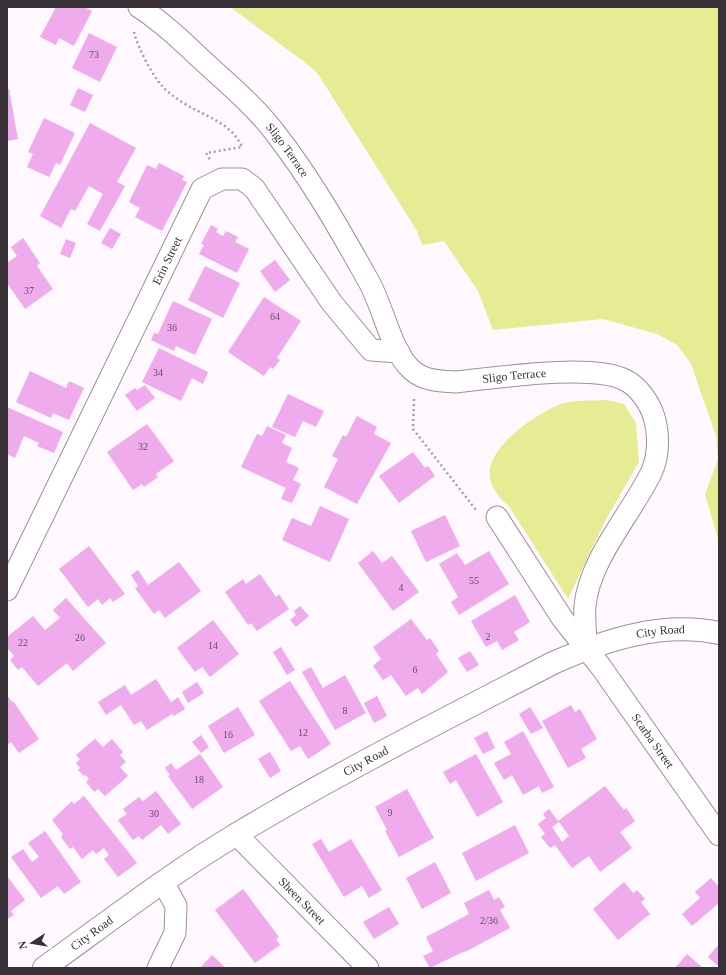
<svg xmlns="http://www.w3.org/2000/svg" width="726" height="975" viewBox="0 0 726 975" font-family="'Times New Roman',serif">
<style>
.green{fill:#e6ec94}
.building{fill:#efabeb;fill-rule:evenodd}
.lines{fill:none;stroke-linecap:round;stroke-linejoin:round}
.minor-casing{stroke:#9e8e9d;stroke-width:23}
.tertiary-casing{stroke:#9e8e9d;stroke-width:24}
.path{stroke:#a59ea4;stroke-width:2.5;stroke-dasharray:2 3;stroke-linecap:butt}
.minor{stroke:#fff;stroke-width:21}
.tertiary{stroke:#fff;stroke-width:22}
.labels{text-anchor:middle;dominant-baseline:central;stroke-width:3;stroke-linejoin:round;paint-order:stroke}
.number-label{font-size:10px;fill:#665065}
.street-label{font-size:12px;fill:#383138;stroke:#fff}
</style>
<rect width="100%" height="100%" fill="#fff8fe"/>
<!-- green -->
<g class="green">
<polygon points="230,7 719,7 719,543 705,494 718,459 716,436 691,364 677,345 657,334 603,319 493,330 478,291 444,241 422,245 417,231 318,74 307,64"/>
<path d="M607 400 624 404 636 423 639 462 605 521 568 599 508 505C500 500 498 495 493 487 475 455 531 417 556 406 571 399 591 401 607 400Z"/>
</g>
<!-- building -->
<g class="building">
<polygon points="56,7 84,7 92,11 74,46 59,38 56,45 40,37"/>
<polygon points="89,33 117,47 100,82 72,68"/>
<polygon points="78,88 93,95 85,112 70,105"/>
<polygon points="7,89 9,89 18,139 7,141"/>
<polygon points="44,118 75,133 60,165 56,163 49,177 27,167 33,154 28,152"/>
<polygon points="90,123 136,148 117,182 125,186 100,231 87,224 103,194 89,186 75,211 71,209 61,228 40,216"/>
<polygon points="159,163 184,176 182,180 187,182 162,231 135,217 140,208 129,202 147,165 156,169"/>
<polygon points="211,225 218,229 216,232 223,236 226,231 238,237 235,242 249,249 237,273 199,254 204,245 201,244"/>
<polygon points="110,228 121,234 112,249 101,243"/>
<polygon points="23,238 40,263 37,266 53,289 25,309 7,283 7,263 17,256 11,247"/>
<polygon points="66,239 76,243 70,258 60,254"/>
<polygon points="275,260 290,280 275,292 260,271"/>
<polygon points="205,266 240,283 223,318 188,300"/>
<polygon points="264,297 301,321 277,358 280,360 273,369 270,367 264,376 228,352"/>
<polygon points="173,301 212,319 195,355 176,346 174,351 151,340 154,333 158,334"/>
<polygon points="159,348 208,372 203,384 192,378 181,401 142,382"/>
<polygon points="30,371 66,388 69,381 84,388 69,420 53,413 51,418 16,402"/>
<polygon points="145,385 155,398 137,411 125,395 135,388 137,390"/>
<polygon points="288,394 324,411 316,427 303,421 295,437 272,427"/>
<polygon points="7,407 63,432 54,453 37,446 39,443 24,436 15,458 7,454"/>
<polygon points="357,416 377,427 374,434 391,443 357,504 324,487 338,459 332,456 343,435 346,437"/>
<polygon points="147,424 174,461 156,474 158,477 144,487 142,484 133,490 107,452"/>
<polygon points="267,426 286,435 282,443 292,448 286,462 299,468 293,480 301,484 292,503 281,499 286,488 241,467 257,434 262,436"/>
<polygon points="413,452 425,468 428,466 435,476 399,503 379,476"/>
<polygon points="320,506 349,519 330,562 282,540 292,518 311,526"/>
<polygon points="445,515 460,546 426,562 411,531"/>
<polygon points="89,546 125,594 113,602 110,598 102,605 98,599 88,607 59,569"/>
<polygon points="373,551 382,563 392,556 419,592 393,611 358,563"/>
<polygon points="489,551 509,584 459,615 451,602 458,597 439,564 457,553 465,565"/>
<polygon points="179,562 201,591 165,618 159,610 154,614 135,588 138,586 131,575 138,570 148,585"/>
<polygon points="260,574 276,597 279,594 289,609 257,631 251,623 248,625 225,592 243,579 246,584"/>
<polygon points="515,595 530,622 514,632 519,640 502,650 497,641 486,647 471,621"/>
<polygon points="66,598 106,643 73,671 67,663 38,686 22,667 18,670 10,660 14,656 7,648 7,637 33,616 45,630 60,618 53,610"/>
<polygon points="300,606 309,616 296,627 290,620 296,615 294,611"/>
<polygon points="411,619 427,640 430,638 439,651 436,654 448,672 422,694 418,688 406,696 391,675 383,680 373,666 381,659 373,647"/>
<polygon points="213,620 239,654 210,677 202,667 195,672 177,648"/>
<polygon points="281,647 295,670 287,675 273,652"/>
<polygon points="470,651 479,665 467,672 458,658"/>
<polygon points="311,667 323,688 345,675 366,713 335,730 302,672"/>
<polygon points="156,679 171,702 178,697 185,709 174,716 172,714 147,730 141,721 134,725 121,705 106,715 98,702 125,685 131,695"/>
<polygon points="290,681 331,744 308,759 300,746 291,751 259,701"/>
<polygon points="197,682 204,693 188,703 182,692"/>
<polygon points="7,695 12,702 13,701 39,739 19,753 11,742 7,745"/>
<polygon points="377,696 387,716 374,723 364,703"/>
<polygon points="571,705 575,712 580,709 597,739 581,749 586,758 568,768 542,721"/>
<polygon points="238,707 255,735 224,753 208,726"/>
<polygon points="530,707 543,728 531,734 519,714"/>
<polygon points="487,731 495,748 483,754 474,738"/>
<polygon points="523,731 554,787 542,793 539,786 523,795 512,775 504,780 494,763 511,754 504,742"/>
<polygon points="201,735 209,747 201,753 192,742"/>
<polygon points="95,739 103,747 112,739 123,752 120,755 126,762 120,767 128,776 105,796 98,789 94,792 86,782 89,779 86,775 84,776 78,770 80,768 76,763 80,759 76,755"/>
<polygon points="270,752 281,771 270,778 258,759"/>
<polygon points="200,754 223,787 192,809 168,776 170,775 165,768 171,763 176,770"/>
<polygon points="476,754 503,802 477,817 456,780 450,784 443,772"/>
<path d="M605 786 624 810 626 808 635 821 620 832 632 848 600 872 589 856 572 868 555 845 550 848 541 837 545 834 538 824 546 818 543 814 549 809 558 821ZM559 822 569 836 562 842 552 827Z"/>
<polygon points="407,789 434,838 399,857 385,831 387,830 375,807"/>
<polygon points="156,791 181,824 168,834 161,825 142,840 139,836 133,840 118,820 127,814 123,809 139,797 143,801"/>
<polygon points="84,796 137,863 118,877 104,859 109,855 104,848 96,854 93,850 82,859 73,847 70,849 61,837 63,834 52,820 72,801 74,804"/>
<polygon points="515,825 529,853 476,881 462,853"/>
<polygon points="45,831 81,882 64,894 58,886 41,898 11,857 23,849 32,862 39,857 28,843"/>
<polygon points="321,839 329,852 351,839 382,890 369,898 362,886 344,897 312,844"/>
<polygon points="435,862 451,893 422,909 406,878"/>
<polygon points="7,876 25,900 11,911 14,915 7,919"/>
<polygon points="711,878 719,887 719,903 692,926 682,914 700,898 695,892"/>
<polygon points="624,882 633,893 637,890 645,899 641,902 650,914 618,940 593,909"/>
<polygon points="243,889 279,937 276,939 280,945 255,963 215,910"/>
<polygon points="489,890 494,900 499,897 505,907 500,910 510,928 465,952 465,951 430,968 423,956 433,951 426,937 469,914 464,903"/>
<polygon points="389,907 399,924 374,939 363,922"/>
<polygon points="719,944 719,963 717,965 708,957"/>
<polygon points="687,954 703,968 675,968"/>
<polygon points="212,955 226,968 200,968"/>
</g>
<g class="lines">
<defs>
<g id="minor">
<path id="s1" d="M139 7C162 22 181 40 201 59 227 83 255 106 276 134 311 179 340 230 368 280 382 304 390 345 407 365 420 381 438 381 456 382 495 378 592 363 625 380 638 386 650 403 654 417 659 433 659 455 652 471 633 512 589 559 585 606 584 619 586 634 586 648"/>
<path id="s2" d="M497 517 562 618 601 667 719 835"/>
<path id="s3" d="M7 590 202 189 222 179H242L254 188 332 303 371 350 399 352"/>
<path id="s4" d="M236 834 368 968"/>
<polyline points="158,968 175,933 176,906 163,882"/>
</g>
<g id="tertiary">
<path id="s5" d="M44 968C108 922 170 874 237 834 340 772 447 718 553 663 605 640 662 621 719 633"/>
</g>
</defs>
<!-- minor casing -->
<use href="#minor" class="minor-casing"/>
<!-- tertiary casing -->
<use href="#tertiary" class="tertiary-casing"/>
<!-- path -->
<g class="path">
<path d="M134 32C137 46 152 75 162 86 169 94 183 103 192 108 211 118 233 126 242 147L206 153 210 160"/>
<polyline points="414,399 413,429 476,510"/>
</g>
<!-- minor -->
<use href="#minor" class="minor"/>
<!-- tertiary -->
<use href="#tertiary" class="tertiary"/>
</g>
<g class="labels">
<!-- number labels -->
<g class="number-label">
<text x="94" y="54">73</text>
<text x="29" y="290">37</text>
<text x="275" y="316">64</text>
<text x="172" y="327">36</text>
<text x="158" y="372">34</text>
<text x="143" y="446">32</text>
<text x="474" y="580">55</text>
<text x="401" y="587">4</text>
<text x="488" y="636">2</text>
<text x="80" y="637">26</text>
<text x="23" y="642">22</text>
<text x="213" y="645">14</text>
<text x="415" y="669">6</text>
<text x="345" y="710">8</text>
<text x="303" y="732">12</text>
<text x="228" y="734">16</text>
<text x="199" y="779">18</text>
<text x="390" y="812">9</text>
<text x="154" y="813">30</text>
<text x="489" y="920">2/36</text>
</g>
<!-- street labels -->
<g class="street-label">
<text stroke="none"><textPath href="#s1" startOffset="207">Sligo Terrace</textPath></text>
<text stroke="none"><textPath href="#s3" startOffset="366">Erin Street</textPath></text>
<text stroke="none"><textPath href="#s1" startOffset="566">Sligo Terrace</textPath></text>
<text stroke="none"><textPath href="#s5" startOffset="707">City Road</textPath></text>
<text stroke="none"><textPath href="#s2" startOffset="273">Scarba Street</textPath></text>
<text stroke="none"><textPath href="#s5" startOffset="383">City Road</textPath></text>
<text stroke="none"><textPath href="#s4" startOffset="94">Sheen Street</textPath></text>
<text stroke="none"><textPath href="#s5" startOffset="59">City Road</textPath></text>
</g>
</g>
<!-- border -->
<rect width="726" height="975" fill="none" stroke="#383138" stroke-width="16"/>
<!-- north arrow -->
<g transform="translate(32 943) rotate(258)" stroke="#ffffff" stroke-width="3" paint-order="stroke">
<path d="M0-3L7 15L0 10L-7 15Z" fill="#383138"/>
<text y="-6" font-size="11" font-weight="bold" text-anchor="middle" fill="#383138">N</text>
</g>
</svg>
